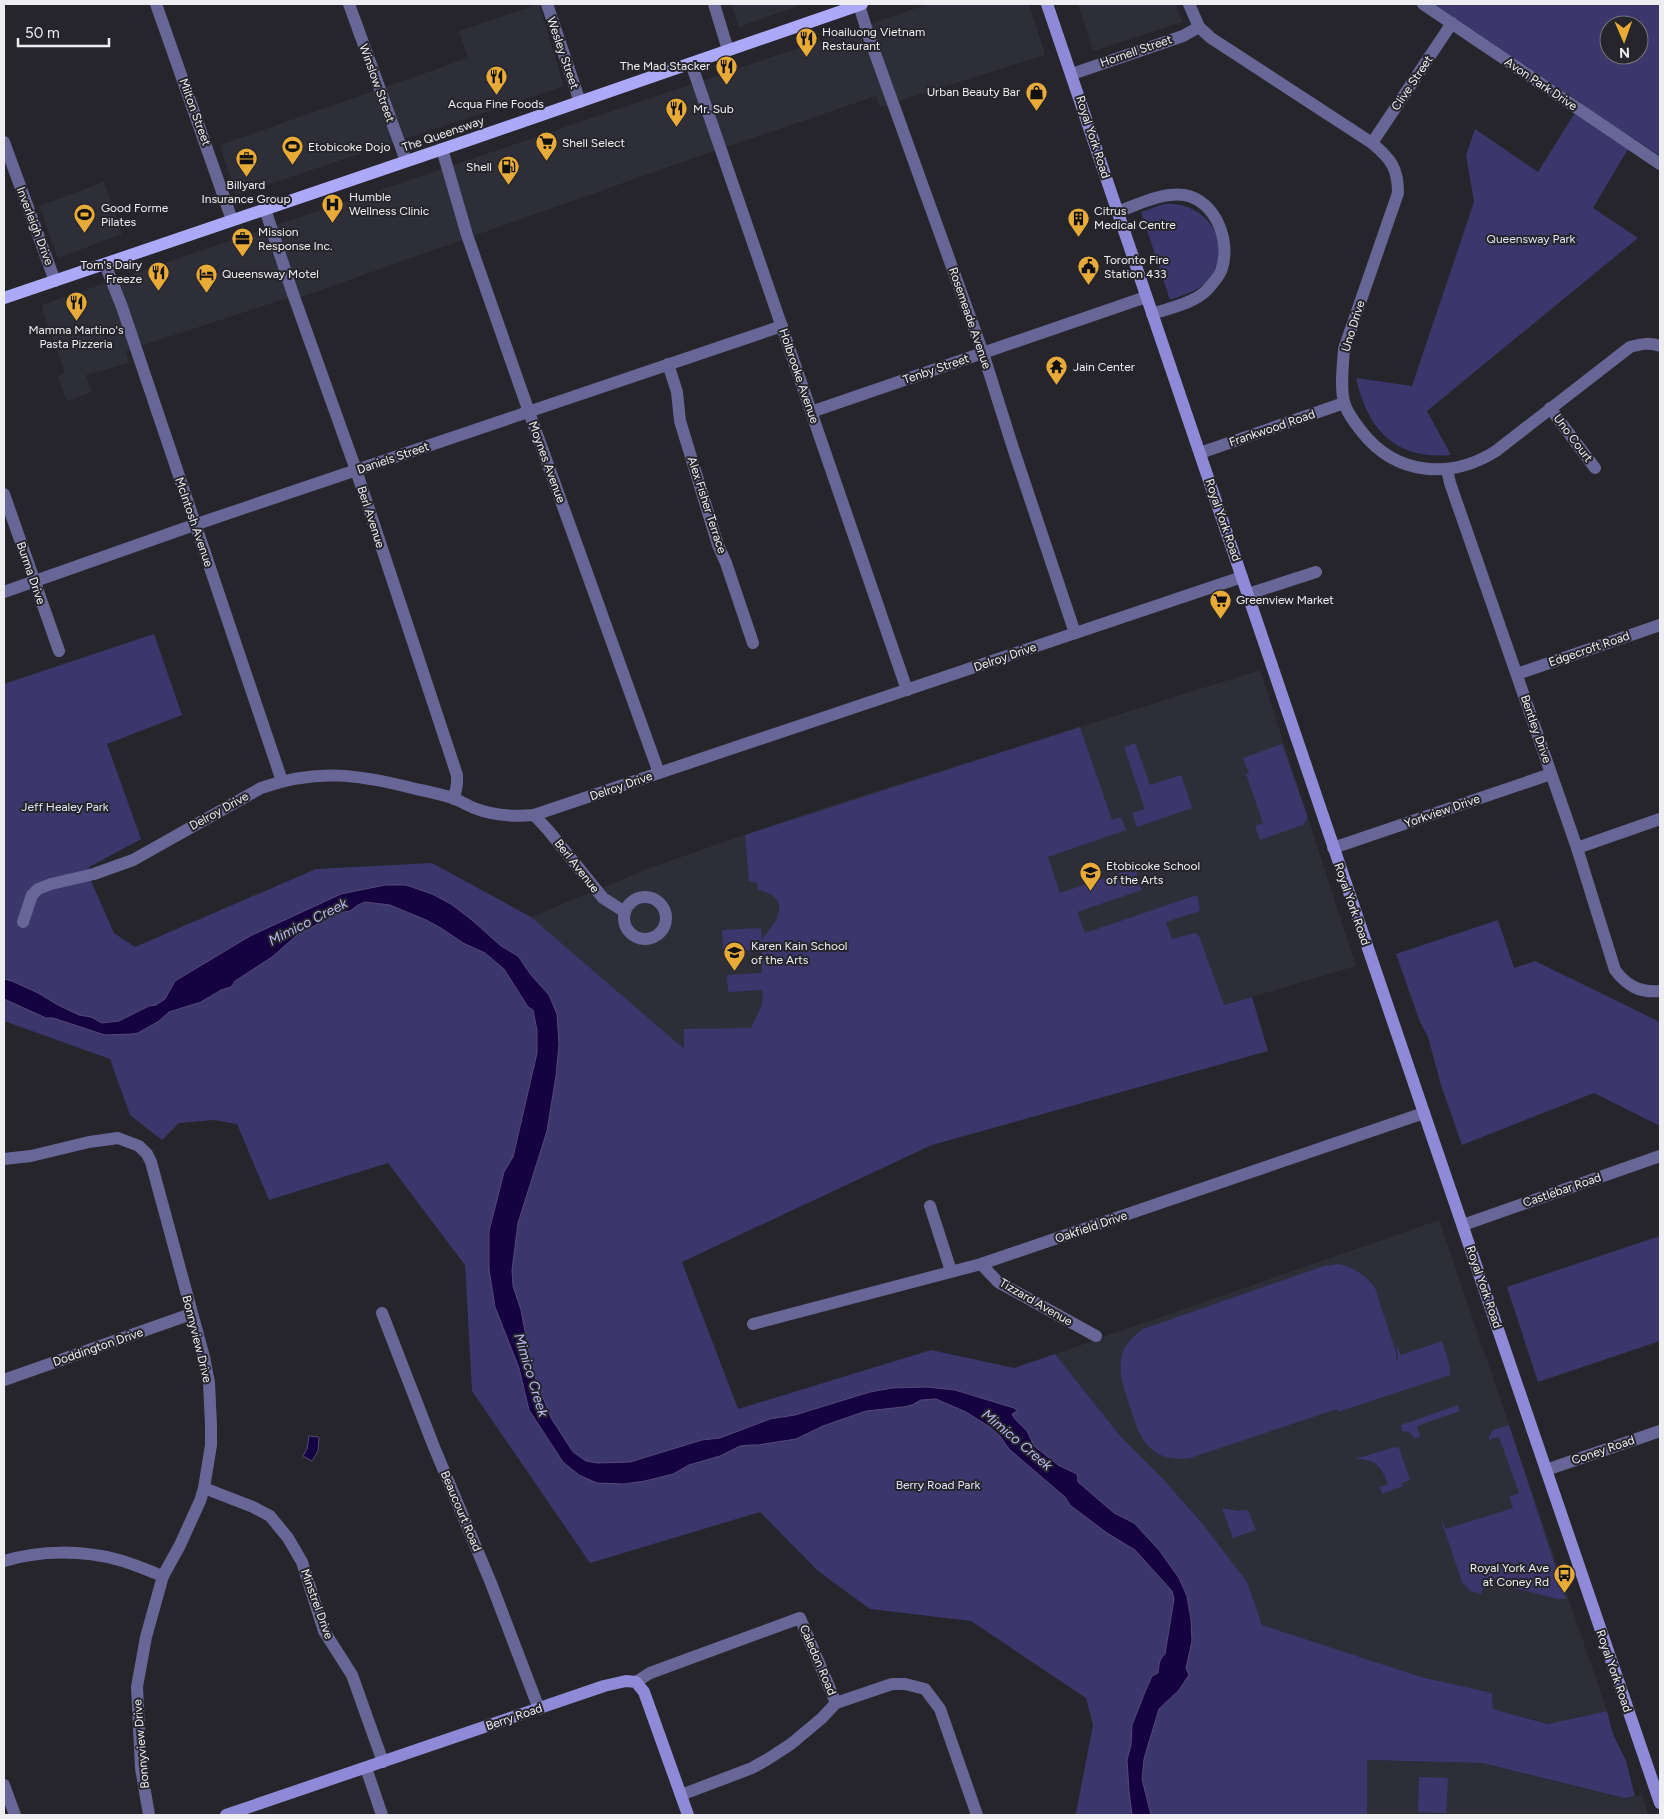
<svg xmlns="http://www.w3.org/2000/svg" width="1664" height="1819" viewBox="0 0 1664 1819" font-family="Figtree,sans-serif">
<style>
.built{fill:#2e2e39}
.green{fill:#3b366b;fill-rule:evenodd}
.water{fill:#140241;stroke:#554976}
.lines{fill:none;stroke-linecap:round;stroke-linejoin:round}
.street{stroke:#686696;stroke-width:12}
.secondary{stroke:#8e8ad7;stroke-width:12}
.primary{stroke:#aca9f9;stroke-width:12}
.labels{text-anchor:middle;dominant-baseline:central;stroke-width:4;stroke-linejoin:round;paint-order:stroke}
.poi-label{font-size:12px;fill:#eeeef2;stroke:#25252b;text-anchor:start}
.street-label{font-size:12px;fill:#eeeef2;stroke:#25252b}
.park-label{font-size:12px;fill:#e2e2f6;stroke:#25252b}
.water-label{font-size:14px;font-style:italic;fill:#bbbaf5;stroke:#25252b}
</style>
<rect width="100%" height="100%" fill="#25252b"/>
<!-- built -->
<g class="built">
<polygon points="539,4 564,86 236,195 220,145 468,58 459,31"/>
<polygon points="731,4 803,4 739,27"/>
<polygon points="928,4 1029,4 1045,55 880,107 876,96 708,153 304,296 281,300 126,351 129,363 86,375 92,392 67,401 58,377 65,373 41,305"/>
<polygon points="1078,4 1176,4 1182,22 1093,51"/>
<polygon points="104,182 122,234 58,258 39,206"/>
<polygon points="1260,670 1356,966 1252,997 917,1090 705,1067 657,1027 531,917 655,866 820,809"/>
<polygon points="1439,1220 1607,1711 1549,1724 1493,1709 1492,1693 1421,1677 1262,1625 1247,1582 1202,1523 1163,1479 1121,1437 1055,1354"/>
<polygon points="1367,1760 1483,1763 1624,1798 1642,1795 1648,1815 1367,1815"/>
</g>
<!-- green -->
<g class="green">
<path d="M1432 4H1660V156L1634 139 1593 208 1638 238 1427 411 1451 455C1395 460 1368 430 1356 378L1412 386 1474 202 1466 155 1475 129 1538 172 1581 103ZM1609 25H1639V55H1609Z"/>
<path d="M1164 204C1208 200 1239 249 1205 283 1196 292 1182 295 1170 300L1141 212Z"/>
<path d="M154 634 182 715 107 744 141 839 89 867 91 881 114 933 135 947 316 869 432 863 531 917 684 1049V1029L751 1028 762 1005 763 990 728 992 727 975 762 973V950L723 951 722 930 761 928 762 939C771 928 789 909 773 896 769 893 762 891 758 889L757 883 749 881 745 835 1080 727 1112 820 1121 817 1126 830 1048 857 1060 893 1135 868 1142 890 1077 912 1085 933 1197 895 1200 911 1166 922 1172 939 1195 933 1199 936 1224 1005 1252 997 1268 1051 932 1145 682 1262 738 1409 931 1350 1014 1368 1055 1354 1121 1437 1163 1479 1202 1523 1247 1582 1262 1625 1421 1677 1492 1693 1493 1709 1548 1724 1607 1711 1613 1734 1626 1761 1635 1796 1624 1798 1483 1763 1367 1760V1815H1077L1076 1813 1093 1725 1086 1698 971 1621 870 1609 818 1571 760 1512 590 1563 472 1391 465 1265 388 1163 269 1200 237 1124 214 1120 179 1123 162 1140 130 1115 110 1059 4 1021V684Z"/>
<polygon points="1135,743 1150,785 1181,775 1192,808 1137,827 1132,813 1145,809 1124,747"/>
<polygon points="1282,744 1308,818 1303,825 1260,840 1255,826 1263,823 1246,774 1249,773 1243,758"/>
<polygon points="1498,920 1514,968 1535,961 1660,1022 1660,1126 1594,1093 1462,1145 1441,1085 1428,1037 1420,1022 1396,954"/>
<polygon points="1660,1236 1660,1341 1538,1382 1507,1287"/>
<path d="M1338 1264C1353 1267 1366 1275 1375 1288L1396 1352V1362L1398 1357 1396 1344 1401 1355 1442 1341 1450 1367V1375L1338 1412 1337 1409 1190 1458C1148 1463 1140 1438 1129 1404 1119 1374 1112 1350 1143 1329L1324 1266Z"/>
<polygon points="1458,1405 1460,1411 1417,1426 1420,1436 1419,1438 1414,1438 1409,1432 1402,1431 1401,1425"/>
<polygon points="1509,1425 1566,1599 1558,1599 1485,1581 1481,1594 1470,1591 1462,1582 1442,1523 1442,1520 1446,1529 1513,1508 1509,1497 1519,1493 1499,1437 1489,1440 1489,1437 1493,1430"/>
<path d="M1395 1447 1399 1448 1410 1480 1402 1483 1403 1486 1382 1494 1380 1487 1388 1484C1381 1466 1376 1459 1355 1459Z"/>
<polygon points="1222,1508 1238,1511 1248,1510 1256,1530 1233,1538"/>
<polygon points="1419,1777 1448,1778 1446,1813 1418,1812"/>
</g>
<!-- water -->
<g class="water">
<path d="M385 885H406L432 894 451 904 472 920 501 946 518 956 531 975 549 995 557 1014 559 1044 556 1076 547 1131 518 1223 512 1270 513 1286 521 1310 532 1369 551 1418 573 1452 586 1461 597 1463 630 1462 702 1440 720 1438 770 1419 795 1415 870 1392 892 1388 927 1387 955 1390 1014 1408 1017 1411 1012 1414 1014 1418 1027 1431 1034 1446 1058 1465 1077 1474 1078 1482 1114 1513 1134 1523 1159 1550 1179 1578 1187 1596 1191 1620 1192 1641 1186 1668 1189 1675 1179 1690 1159 1709 1149 1742 1144 1759 1142 1779 1151 1815H1132L1129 1791 1127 1760 1131 1745 1132 1725 1145 1692 1152 1676 1158 1673C1159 1665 1159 1659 1165 1654L1174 1599 1172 1591 1135 1550 1107 1533 1070 1505 1065 1497 1009 1449 1000 1436 990 1427 966 1412 936 1399 921 1400 912 1405 903 1407 866 1411 823 1426 796 1439 758 1445H750L740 1446 720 1456 689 1465 673 1474 645 1481 624 1484 597 1483 579 1475 563 1462 529 1410 519 1368 495 1307 489 1269V1231L504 1172 513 1157 537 1053V1030L533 1010 528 1007 504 969 485 953 463 943 441 928 426 920 390 905 365 902 358 905 350 911 338 913 297 935 272 957 235 981 231 987 221 990 201 1002 169 1012 159 1021 138 1033 132 1034 105 1035 53 1018H46L4 999V979L12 981 38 993 58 1005 79 1015 91 1017 102 1023 119 1021 149 1006 156 1005 165 999 175 981 250 936 341 894Z"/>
<polygon points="309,1436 319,1437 318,1451 312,1461 303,1456 307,1449"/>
</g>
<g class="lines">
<!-- street -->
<g class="street">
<polyline points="156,4 232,220"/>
<polyline points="349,4 406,161"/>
<polyline points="547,4 580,102"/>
<polyline points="714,4 728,50"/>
<path d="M1189 4 1199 27 1211 38 1372 143C1391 159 1398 168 1398 193L1344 349C1343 366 1340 386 1344 402 1347 413 1355 423 1362 432 1396 475 1450 480 1496 451L1630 347C1641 344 1650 342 1660 346"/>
<polyline points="1423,4 1660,164"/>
<polyline points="859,5 868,34 983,353 1013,448 1075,633"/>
<polyline points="691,63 907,690"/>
<polyline points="1072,74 1183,36 1199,27"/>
<polyline points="4,142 55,281"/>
<polyline points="1372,143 1452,23"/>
<polyline points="442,149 467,235 529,412 659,773"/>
<polyline points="265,209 293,294 356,470 457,775 457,784 454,799"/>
<path d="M1117 212C1137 205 1162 192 1184 195 1216 200 1232 243 1221 271 1218 278 1212 284 1207 290 1194 303 1170 308 1152 314"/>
<polyline points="105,264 122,307 282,781"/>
<polyline points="668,364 677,392 680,421 718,545 726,563 753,643"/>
<polyline points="1550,408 1595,468"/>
<polyline points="811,412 1146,297"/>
<polyline points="1200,453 1344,403"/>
<path d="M1447 469 1450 483 1577 848 1615 970C1627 986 1640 993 1660 991"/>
<polyline points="4,494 59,651"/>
<polyline points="4,592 194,525 782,326"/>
<polyline points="1248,594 1316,572"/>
<polyline points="1517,674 1660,625"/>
<polyline points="534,815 548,830 603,898 625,912"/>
<polyline points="1333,848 1551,774"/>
<polyline points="1577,848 1660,819"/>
<circle cx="645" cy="918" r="21"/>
<path d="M23 922 32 895 38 889 51 884 94 874 133 860 261 788C316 769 357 774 412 788 425 791 440 794 453 798 460 801 467 805 474 808 494 816 513 817 534 815L1242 577"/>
<polyline points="4,1159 31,1156 89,1142 118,1138 139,1146 147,1154 151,1162 204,1357 209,1383 211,1425 211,1445 204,1488 200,1501 180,1545 163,1576 146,1637 137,1687 141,1768 149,1815"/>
<polyline points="930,1206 951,1271"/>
<polyline points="1463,1225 1660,1156"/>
<polyline points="981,1264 998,1282 1096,1336"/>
<polyline points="382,1313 434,1447 491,1583 539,1709"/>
<polyline points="753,1324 981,1264 1424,1113"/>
<polyline points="4,1380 191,1314"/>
<polyline points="1546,1470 1660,1431"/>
<polyline points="204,1488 253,1507 270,1516 288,1538 302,1562 324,1631 352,1675 383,1762"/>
<path d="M4 1561C41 1550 82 1550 119 1560 134 1564 149 1571 163 1576"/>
<polyline points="636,1682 650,1673 800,1618 836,1703"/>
<polyline points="366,1768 382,1815"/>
<polyline points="4,1785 15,1815"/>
<polyline points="681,1795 752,1768 768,1759 791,1744 822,1718 836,1703 892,1684 905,1684 925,1689 940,1709 977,1815"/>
</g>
<!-- secondary -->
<g class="secondary">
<polyline points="1047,4 1424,1113 1660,1803"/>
<polyline points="226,1815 604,1686 626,1681 636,1682 644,1692 688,1815"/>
</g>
<!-- primary -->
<polyline class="primary" points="4,298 472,139 862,4"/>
</g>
<!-- icons -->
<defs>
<symbol id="restaurant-pin" viewBox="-11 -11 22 30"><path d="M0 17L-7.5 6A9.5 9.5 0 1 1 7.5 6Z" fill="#e8ab37" stroke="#25252b"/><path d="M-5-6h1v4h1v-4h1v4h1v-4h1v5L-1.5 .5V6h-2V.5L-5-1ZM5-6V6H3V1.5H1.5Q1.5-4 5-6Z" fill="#111"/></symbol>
<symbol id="shop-pin" viewBox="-11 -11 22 30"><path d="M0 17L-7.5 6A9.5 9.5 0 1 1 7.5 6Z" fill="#e8ab37" stroke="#25252b"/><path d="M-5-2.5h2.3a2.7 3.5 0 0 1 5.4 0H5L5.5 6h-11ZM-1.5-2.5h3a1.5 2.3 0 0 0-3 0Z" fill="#111"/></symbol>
<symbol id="supermarket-pin" viewBox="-11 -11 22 30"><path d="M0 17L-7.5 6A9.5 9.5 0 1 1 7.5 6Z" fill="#e8ab37" stroke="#25252b"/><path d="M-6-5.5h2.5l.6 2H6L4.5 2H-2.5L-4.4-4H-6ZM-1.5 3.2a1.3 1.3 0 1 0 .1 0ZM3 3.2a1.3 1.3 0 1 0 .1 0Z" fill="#111"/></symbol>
<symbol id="stadium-pin" viewBox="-11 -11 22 30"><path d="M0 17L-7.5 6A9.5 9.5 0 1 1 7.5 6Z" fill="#e8ab37" stroke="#25252b"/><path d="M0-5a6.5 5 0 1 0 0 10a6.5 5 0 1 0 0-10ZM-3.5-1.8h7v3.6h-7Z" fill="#111"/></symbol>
<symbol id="office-pin" viewBox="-11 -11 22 30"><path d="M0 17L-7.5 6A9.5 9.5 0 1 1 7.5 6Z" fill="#e8ab37" stroke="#25252b"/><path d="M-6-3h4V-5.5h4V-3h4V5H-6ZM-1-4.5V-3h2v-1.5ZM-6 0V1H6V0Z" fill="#111"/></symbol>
<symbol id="fuel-pin" viewBox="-11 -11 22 30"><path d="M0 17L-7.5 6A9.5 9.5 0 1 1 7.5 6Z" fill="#e8ab37" stroke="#25252b"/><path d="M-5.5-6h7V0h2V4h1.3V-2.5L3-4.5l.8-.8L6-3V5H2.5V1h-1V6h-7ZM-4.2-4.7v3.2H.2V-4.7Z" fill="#111"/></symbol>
<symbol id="hospital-pin" viewBox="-11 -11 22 30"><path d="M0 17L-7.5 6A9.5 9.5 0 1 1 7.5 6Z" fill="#e8ab37" stroke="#25252b"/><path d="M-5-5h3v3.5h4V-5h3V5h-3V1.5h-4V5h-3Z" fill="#111"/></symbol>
<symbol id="building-pin" viewBox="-11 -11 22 30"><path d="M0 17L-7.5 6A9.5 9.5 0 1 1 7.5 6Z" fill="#e8ab37" stroke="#25252b"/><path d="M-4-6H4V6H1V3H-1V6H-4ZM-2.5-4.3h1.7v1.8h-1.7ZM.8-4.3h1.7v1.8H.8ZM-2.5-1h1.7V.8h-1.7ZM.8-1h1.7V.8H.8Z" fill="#111"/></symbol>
<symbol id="civic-pin" viewBox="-11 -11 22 30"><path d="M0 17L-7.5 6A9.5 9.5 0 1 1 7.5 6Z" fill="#e8ab37" stroke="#25252b"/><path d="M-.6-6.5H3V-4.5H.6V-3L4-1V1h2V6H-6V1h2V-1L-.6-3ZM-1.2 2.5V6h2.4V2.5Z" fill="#111"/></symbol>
<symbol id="hotel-pin" viewBox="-11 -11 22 30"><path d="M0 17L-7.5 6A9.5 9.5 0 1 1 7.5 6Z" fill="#e8ab37" stroke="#25252b"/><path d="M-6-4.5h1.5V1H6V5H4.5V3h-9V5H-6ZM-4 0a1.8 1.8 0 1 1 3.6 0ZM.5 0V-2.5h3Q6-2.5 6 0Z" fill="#111"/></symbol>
<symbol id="temple-pin" viewBox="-11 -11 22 30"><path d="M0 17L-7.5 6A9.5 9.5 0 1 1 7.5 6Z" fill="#e8ab37" stroke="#25252b"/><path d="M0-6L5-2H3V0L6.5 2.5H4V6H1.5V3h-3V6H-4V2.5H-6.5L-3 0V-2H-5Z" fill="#111"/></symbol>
<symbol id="school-pin" viewBox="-11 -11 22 30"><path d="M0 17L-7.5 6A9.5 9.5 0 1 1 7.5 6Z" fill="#e8ab37" stroke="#25252b"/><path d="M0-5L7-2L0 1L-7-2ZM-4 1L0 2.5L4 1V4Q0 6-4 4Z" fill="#111"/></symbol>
<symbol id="bus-pin" viewBox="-11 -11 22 30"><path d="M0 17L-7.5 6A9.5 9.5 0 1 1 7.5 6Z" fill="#e8ab37" stroke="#25252b"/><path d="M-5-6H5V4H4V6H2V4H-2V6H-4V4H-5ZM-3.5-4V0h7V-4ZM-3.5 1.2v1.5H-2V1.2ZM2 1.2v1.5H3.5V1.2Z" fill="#111"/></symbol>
</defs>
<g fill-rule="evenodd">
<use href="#restaurant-pin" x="794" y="26" width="25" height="34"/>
<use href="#restaurant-pin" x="714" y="54" width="25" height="34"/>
<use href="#restaurant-pin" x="484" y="64" width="25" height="34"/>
<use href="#shop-pin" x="1024" y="80" width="25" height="34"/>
<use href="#restaurant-pin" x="664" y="96" width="25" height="34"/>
<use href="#supermarket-pin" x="534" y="130" width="25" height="34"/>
<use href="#stadium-pin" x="280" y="134" width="25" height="34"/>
<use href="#office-pin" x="234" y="146" width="25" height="34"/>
<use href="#fuel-pin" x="496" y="154" width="25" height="34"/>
<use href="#hospital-pin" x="320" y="192" width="25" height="34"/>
<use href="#stadium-pin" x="72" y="202" width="25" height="34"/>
<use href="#building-pin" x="1066" y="206" width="25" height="34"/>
<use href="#office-pin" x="230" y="226" width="25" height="34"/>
<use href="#civic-pin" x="1076" y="254" width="25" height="34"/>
<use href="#restaurant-pin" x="146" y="260" width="25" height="34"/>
<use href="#hotel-pin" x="194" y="262" width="25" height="34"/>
<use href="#restaurant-pin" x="64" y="290" width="25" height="34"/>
<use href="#temple-pin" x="1044" y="354" width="25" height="34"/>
<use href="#supermarket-pin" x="1208" y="588" width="25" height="34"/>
<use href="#school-pin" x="1078" y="860" width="25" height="34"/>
<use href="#school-pin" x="722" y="940" width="25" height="34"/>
<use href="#bus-pin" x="1552" y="1562" width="25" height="34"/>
</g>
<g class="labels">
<!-- poi labels -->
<g class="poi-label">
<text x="822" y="32">Hoailuong Vietnam<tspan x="822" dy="14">Restaurant</tspan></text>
<text x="710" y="66" text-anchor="end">The Mad Stacker</text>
<text x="1020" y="92" text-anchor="end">Urban Beauty Bar</text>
<text x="496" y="104" text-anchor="middle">Acqua Fine Foods</text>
<text x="693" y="109">Mr. Sub</text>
<text x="562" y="143">Shell Select</text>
<text x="308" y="147">Etobicoke Dojo</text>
<text x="492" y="167" text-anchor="end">Shell</text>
<text x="246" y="185" text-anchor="middle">Billyard<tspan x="246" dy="14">Insurance Group</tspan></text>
<text x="349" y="197">Humble<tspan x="349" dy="14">Wellness Clinic</tspan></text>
<text x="101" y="208">Good Forme<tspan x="101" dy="14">Pilates</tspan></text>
<text x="1094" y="211">Citrus<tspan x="1094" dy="14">Medical Centre</tspan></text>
<text x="258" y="232">Mission<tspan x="258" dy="14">Response Inc.</tspan></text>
<text x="1104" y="260">Toronto Fire<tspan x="1104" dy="14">Station 433</tspan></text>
<text x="142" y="265" text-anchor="end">Tom's Dairy<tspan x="142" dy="14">Freeze</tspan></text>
<text x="222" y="274">Queensway Motel</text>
<text x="76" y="330" text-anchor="middle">Mamma Martino's<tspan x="76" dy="14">Pasta Pizzeria</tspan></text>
<text x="1073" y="367">Jain Center</text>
<text x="1236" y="600">Greenview Market</text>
<text x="1106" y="866">Etobicoke School<tspan x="1106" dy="14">of the Arts</tspan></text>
<text x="751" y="946">Karen Kain School<tspan x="751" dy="14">of the Arts</tspan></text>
<text x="1549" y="1568" text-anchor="end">Royal York Ave<tspan x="1549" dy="14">at Coney Rd</tspan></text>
</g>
<!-- street labels -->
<g class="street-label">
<text transform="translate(1136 51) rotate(-19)">Hornell Street</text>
<text transform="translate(563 53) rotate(71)">Wesley Street</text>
<text transform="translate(377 83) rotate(70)">Winslow Street</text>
<text transform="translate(1412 83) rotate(-56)">Clive Street</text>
<text transform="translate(1541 84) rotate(34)">Avon Park Drive</text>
<text transform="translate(195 112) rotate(70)">Milton Street</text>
<text transform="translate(443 134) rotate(-19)">The Queensway</text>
<text transform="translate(1093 137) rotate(72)">Royal York Road</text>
<text transform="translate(35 226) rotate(69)">Inverleigh Drive</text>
<text transform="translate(970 318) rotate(71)">Rosemeade Avenue</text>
<text transform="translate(1353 326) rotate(-73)">Uno Drive</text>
<text transform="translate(936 369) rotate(-19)">Tenby Street</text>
<text transform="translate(799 376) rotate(71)">Holbrooke Avenue</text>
<text transform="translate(1272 428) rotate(-19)">Frankwood Road</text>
<text transform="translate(1573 438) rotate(53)">Uno Court</text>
<text transform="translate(393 458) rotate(-19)">Daniels Street</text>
<text transform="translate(547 462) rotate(70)">Moynes Avenue</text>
<text transform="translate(707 505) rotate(72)">Alex Fisher Terrace</text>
<text transform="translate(371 517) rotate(72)">Berl Avenue</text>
<text transform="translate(1223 520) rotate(71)">Royal York Road</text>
<text transform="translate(194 522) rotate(71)">McIntosh Avenue</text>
<text transform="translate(31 573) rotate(71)">Burma Drive</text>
<text transform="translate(1589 649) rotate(-19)">Edgecroft Road</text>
<text transform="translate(1005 657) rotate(-19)">Delroy Drive</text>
<text transform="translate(1536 729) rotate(71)">Bentley Drive</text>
<text transform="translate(621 786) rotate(-19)">Delroy Drive</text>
<text transform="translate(219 811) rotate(-29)">Delroy Drive</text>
<text transform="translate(1442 811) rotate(-19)">Yorkview Drive</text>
<text transform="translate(577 866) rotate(52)">Berl Avenue</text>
<text transform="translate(1352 904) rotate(71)">Royal York Road</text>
<text transform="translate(1562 1190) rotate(-19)">Castlebar Road</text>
<text transform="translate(1091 1227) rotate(-19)">Oakfield Drive</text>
<text transform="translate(1484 1287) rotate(71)">Royal York Road</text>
<text transform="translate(1036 1302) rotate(30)">Tizzard Avenue</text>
<text transform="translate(197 1339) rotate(76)">Bonnyview Drive</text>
<text transform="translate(98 1347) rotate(-19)">Doddington Drive</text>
<text transform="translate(1603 1450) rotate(-19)">Coney Road</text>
<text transform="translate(461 1511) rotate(67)">Beaucourt Road</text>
<text transform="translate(317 1604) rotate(70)">Minstrel Drive</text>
<text transform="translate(818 1660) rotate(67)">Caledon Road</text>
<text transform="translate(1614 1671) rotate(71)">Royal York Road</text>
<text transform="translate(514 1717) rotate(-19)">Berry Road</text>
<text transform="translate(141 1744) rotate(-95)">Bonnyview Drive</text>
</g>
<!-- park labels -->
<g class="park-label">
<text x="1531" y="239">Queensway Park</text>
<text x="65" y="807">Jeff Healey Park</text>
<text x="938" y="1485">Berry Road Park</text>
</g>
<!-- water labels -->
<g class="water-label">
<text transform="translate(308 922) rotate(-27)">Mimico Creek</text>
<text transform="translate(531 1375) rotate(73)">Mimico Creek</text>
<text transform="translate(1017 1440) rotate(40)">Mimico Creek</text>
</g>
</g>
<!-- border -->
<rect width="1664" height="1819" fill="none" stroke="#eeeef2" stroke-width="10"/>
<!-- north arrow -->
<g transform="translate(1624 40) rotate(178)"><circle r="24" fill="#25252b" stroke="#75757b"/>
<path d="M0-4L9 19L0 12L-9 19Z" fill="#e8ab37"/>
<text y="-8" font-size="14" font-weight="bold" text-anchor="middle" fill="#eeeef2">N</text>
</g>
<!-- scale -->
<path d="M18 38v8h91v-8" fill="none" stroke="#eeeef2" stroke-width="2.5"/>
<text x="25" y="38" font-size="15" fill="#eeeef2" stroke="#25252b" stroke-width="4" paint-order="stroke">50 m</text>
</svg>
